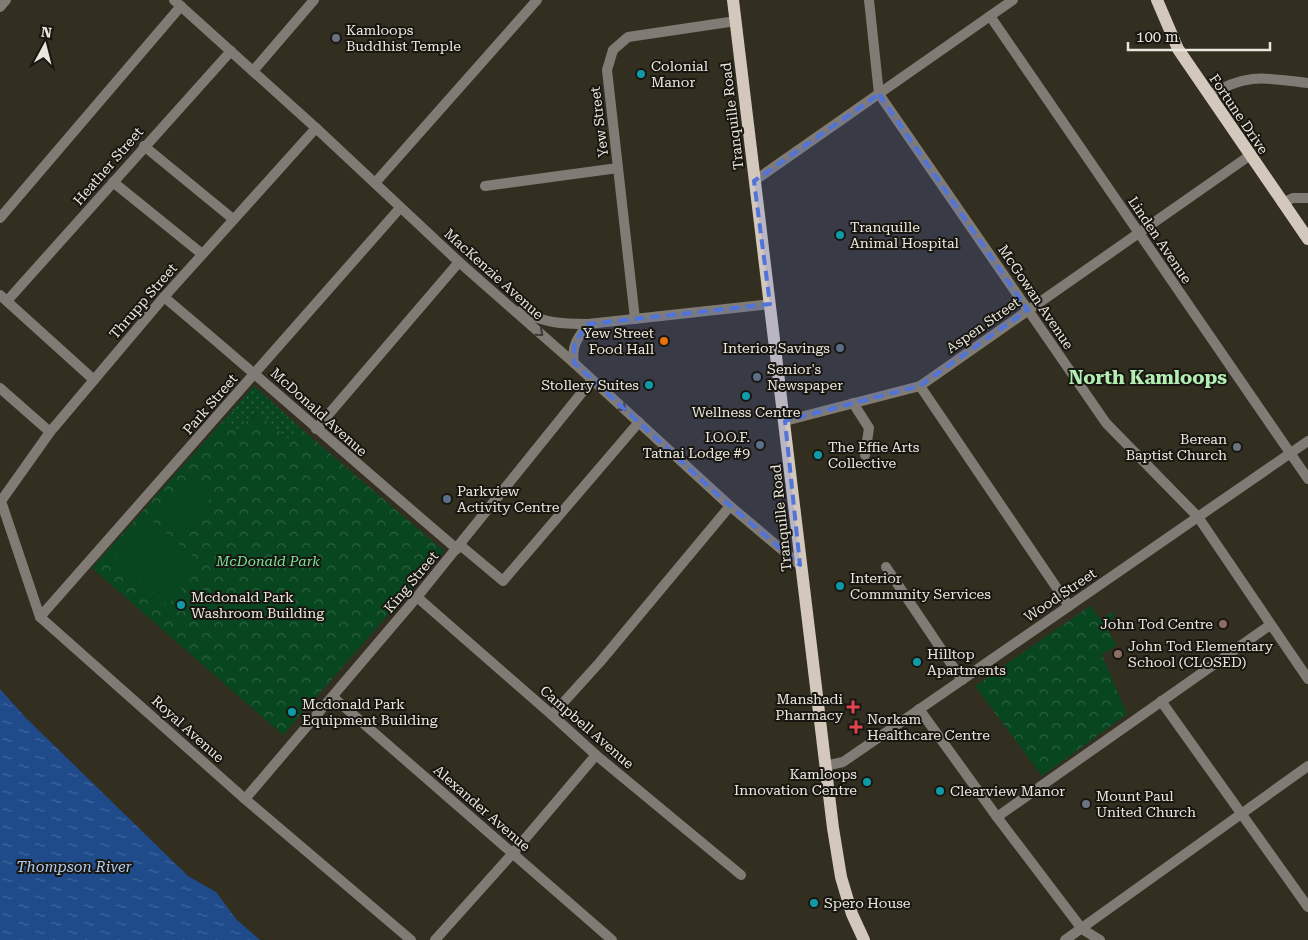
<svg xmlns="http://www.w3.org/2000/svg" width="1308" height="940" viewBox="0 0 1308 940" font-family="'Roboto Serif',serif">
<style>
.park{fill:url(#park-crowns)}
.garden{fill:url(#garden-dots)}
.pitch{fill:#084620}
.water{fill:url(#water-ripples)}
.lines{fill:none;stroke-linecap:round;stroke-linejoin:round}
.minor{stroke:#817b75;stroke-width:10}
.major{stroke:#d4c7bc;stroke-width:12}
.rail{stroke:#a9a69b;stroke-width:3;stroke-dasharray:2.5 5;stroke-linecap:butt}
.oneway{stroke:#3d3933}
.marked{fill:#5074da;fill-opacity:0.2;stroke:#5074da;stroke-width:4;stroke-dasharray:10 6;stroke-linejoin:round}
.worship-dot{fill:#6b7280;stroke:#181610;stroke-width:2}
.culture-dot{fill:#0f9aa8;stroke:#181610;stroke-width:2}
.food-dot{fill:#e8710a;stroke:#181610;stroke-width:2}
.service-dot{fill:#5c6f8a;stroke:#181610;stroke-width:2}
.education-dot{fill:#8d6e63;stroke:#181610;stroke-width:2}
.health-dot{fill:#e0444e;stroke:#181610;stroke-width:2}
.labels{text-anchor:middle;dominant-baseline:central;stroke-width:4;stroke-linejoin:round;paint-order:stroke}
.poi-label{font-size:14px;fill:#eae7de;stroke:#181610;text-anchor:start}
.street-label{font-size:14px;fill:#eae7de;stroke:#181610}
.park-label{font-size:14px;font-style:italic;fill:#7be598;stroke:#181610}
.water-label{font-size:15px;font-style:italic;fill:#b1caef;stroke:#181610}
.district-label{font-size:19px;font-weight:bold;fill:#b3edb1;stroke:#181610}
</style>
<defs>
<pattern id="park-crowns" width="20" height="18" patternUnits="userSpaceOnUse" patternTransform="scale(1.25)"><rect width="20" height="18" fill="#084620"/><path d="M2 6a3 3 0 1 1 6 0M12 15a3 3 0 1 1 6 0" fill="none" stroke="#2c6140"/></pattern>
<pattern id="garden-dots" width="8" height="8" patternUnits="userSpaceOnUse" patternTransform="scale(1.25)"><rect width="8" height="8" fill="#084620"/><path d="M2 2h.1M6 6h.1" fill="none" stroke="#2c6140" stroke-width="1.8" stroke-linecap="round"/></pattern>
<pattern id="water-ripples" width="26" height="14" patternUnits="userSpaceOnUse" patternTransform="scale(1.25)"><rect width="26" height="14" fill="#1f4b8b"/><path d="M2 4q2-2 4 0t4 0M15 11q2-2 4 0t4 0" fill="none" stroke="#40659b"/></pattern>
</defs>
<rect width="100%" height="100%" fill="#322e20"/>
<!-- park -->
<g class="park">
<polygon points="254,386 298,426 444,551 283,735 92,568"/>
<polygon points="1090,606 1100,619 1115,611 1112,621 1106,627 1117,645 1102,655 1127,714 1042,776 975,686"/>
</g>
<!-- garden -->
<polygon class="garden" points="254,386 298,426 289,439 256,412 236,432 224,422"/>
<!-- pitch -->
<g class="pitch">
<polygon points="191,480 211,498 178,536 158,519"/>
<polygon points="150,519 203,565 168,605 114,558"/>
</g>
<!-- water -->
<polygon class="water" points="0,689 26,718 188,876 216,892 236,919 260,940 0,940"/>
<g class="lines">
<!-- minor -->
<g class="minor">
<polyline points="174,0 316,128 459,262 574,363 730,506 800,565"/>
<polyline points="869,0 879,94 1106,423 1198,517 1308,679"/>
<polyline points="0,7 6,0"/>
<polyline points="990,16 1308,479"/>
<polyline points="253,71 314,0"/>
<path d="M1209 96C1246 72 1267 78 1308 83"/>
<polyline points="316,128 164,297 50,432 1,501 40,617 245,799 411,940"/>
<polyline points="144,146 233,219"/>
<polyline points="754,181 1013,0"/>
<polyline points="113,182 202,254"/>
<polyline points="375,183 537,0"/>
<polyline points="485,186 618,168"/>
<polyline points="1282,203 1293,198 1308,198"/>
<polyline points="0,218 181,6"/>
<polyline points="0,295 94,380"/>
<path d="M164 297C262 379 358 465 457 549"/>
<polyline points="7,301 231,51"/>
<path d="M520 311C546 323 560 324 588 324L770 304"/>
<polyline points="635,319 607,70 613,50 628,37 736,21"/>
<path d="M574 363C571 346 578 337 588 324"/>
<polyline points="920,386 1069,606"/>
<polyline points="0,388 50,432"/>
<polyline points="853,403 869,428 865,455"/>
<polyline points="785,421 920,386 1249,156"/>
<polyline points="316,429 459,262"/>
<polyline points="460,545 503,581 639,422"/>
<polyline points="886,567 962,680"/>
<polyline points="417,597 552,715 596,755 741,875"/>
<polyline points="40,617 400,208"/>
<polyline points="333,697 612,940"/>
<polyline points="1161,701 1308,907"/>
<polyline points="919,709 997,817 1082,929 1100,940"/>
<polyline points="552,715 600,662 730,506"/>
<polyline points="825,766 843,762 1308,441"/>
<polyline points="245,799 417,597 592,380"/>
<polyline points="997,817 1270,625"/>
<polyline points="435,940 513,853 596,755"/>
<polyline points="1065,940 1308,766"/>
</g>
<!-- major -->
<g class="major">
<polyline points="733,0 833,828 841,877 852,914 864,940"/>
<polyline points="1157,0 1178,49 1308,239"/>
</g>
<!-- rail -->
<polyline class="rail" points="605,350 606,345"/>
</g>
<!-- one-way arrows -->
<defs><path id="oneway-chevron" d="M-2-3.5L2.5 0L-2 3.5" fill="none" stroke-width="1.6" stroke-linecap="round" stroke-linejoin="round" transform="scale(1.25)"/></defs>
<g class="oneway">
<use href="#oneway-chevron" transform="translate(540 333) rotate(41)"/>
<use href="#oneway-chevron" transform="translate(623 408) rotate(42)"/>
</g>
<!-- marked area -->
<path class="marked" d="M879 94 1028 310 920 386 785 421 800 565 722 499 574 363 573 357 575 341 588 324 770 304 754 181Z"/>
<!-- markers -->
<g class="worship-dot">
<circle cx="336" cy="38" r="5"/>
<circle cx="1237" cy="447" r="5"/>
<circle cx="1086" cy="804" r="5"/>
</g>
<g class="culture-dot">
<circle cx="641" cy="74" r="5"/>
<circle cx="840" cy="235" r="5"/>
<circle cx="649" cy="385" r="5"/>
<circle cx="746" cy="396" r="5"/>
<circle cx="818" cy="455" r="5"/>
<circle cx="840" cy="586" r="5"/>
<circle cx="181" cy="605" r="5"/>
<circle cx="917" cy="662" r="5"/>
<circle cx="292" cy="712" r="5"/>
<circle cx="867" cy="782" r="5"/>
<circle cx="940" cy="791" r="5"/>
<circle cx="814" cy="903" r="5"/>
</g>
<circle class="food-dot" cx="664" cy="341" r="5"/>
<g class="service-dot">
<circle cx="840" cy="348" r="5"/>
<circle cx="757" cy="377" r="5"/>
<circle cx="760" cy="445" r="5"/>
<circle cx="447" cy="499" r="5"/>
</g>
<g class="education-dot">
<circle cx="1223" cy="624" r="5"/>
<circle cx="1118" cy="654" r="5"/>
</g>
<g class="health-dot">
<path d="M850.5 699.5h5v5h5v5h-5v5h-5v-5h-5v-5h5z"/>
<path d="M853.5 719.5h5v5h5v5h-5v5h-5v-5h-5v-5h5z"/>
</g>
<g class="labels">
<!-- poi labels -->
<g class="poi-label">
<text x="346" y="30">Kamloops<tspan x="346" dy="16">Buddhist Temple</tspan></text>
<text x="651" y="66">Colonial<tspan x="651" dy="16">Manor</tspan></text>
<text x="850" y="227">Tranquille<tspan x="850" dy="16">Animal Hospital</tspan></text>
<text x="654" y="333" text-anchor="end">Yew Street<tspan x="654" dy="16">Food Hall</tspan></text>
<text x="830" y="348" text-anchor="end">Interior Savings</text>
<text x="767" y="369">Senior's<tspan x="767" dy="16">Newspaper</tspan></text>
<text x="639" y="385" text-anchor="end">Stollery Suites</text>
<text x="746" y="412" text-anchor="middle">Wellness Centre</text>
<text x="750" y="437" text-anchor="end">I.O.O.F.<tspan x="750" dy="16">Tatnai Lodge #9</tspan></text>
<text x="1227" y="439" text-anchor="end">Berean<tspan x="1227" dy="16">Baptist Church</tspan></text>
<text x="828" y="447">The Effie Arts<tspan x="828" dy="16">Collective</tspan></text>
<text x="457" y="491">Parkview<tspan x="457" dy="16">Activity Centre</tspan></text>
<text x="850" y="578">Interior<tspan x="850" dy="16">Community Services</tspan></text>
<text x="191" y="597">Mcdonald Park<tspan x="191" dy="16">Washroom Building</tspan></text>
<text x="1213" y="624" text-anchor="end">John Tod Centre</text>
<text x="1128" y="646">John Tod Elementary<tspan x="1128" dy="16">School (CLOSED)</tspan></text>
<text x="927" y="654">Hilltop<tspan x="927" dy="16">Apartments</tspan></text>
<text x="843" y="699" text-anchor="end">Manshadi<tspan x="843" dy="16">Pharmacy</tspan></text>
<text x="302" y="704">Mcdonald Park<tspan x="302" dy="16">Equipment Building</tspan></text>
<text x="867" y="719">Norkam<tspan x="867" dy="16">Healthcare Centre</tspan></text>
<text x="857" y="774" text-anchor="end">Kamloops<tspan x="857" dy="16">Innovation Centre</tspan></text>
<text x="950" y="791">Clearview Manor</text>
<text x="1096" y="796">Mount Paul<tspan x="1096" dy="16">United Church</tspan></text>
<text x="824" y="903">Spero House</text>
</g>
<!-- street labels -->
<g class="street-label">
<text transform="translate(1239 114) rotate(56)">Fortune Drive</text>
<text transform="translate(732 116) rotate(-97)">Tranquille Road</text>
<text transform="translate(599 122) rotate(-97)">Yew Street</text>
<text transform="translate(108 166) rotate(-49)">Heather Street</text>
<text transform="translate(1160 240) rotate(56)">Linden Avenue</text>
<text transform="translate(494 274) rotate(42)">MacKenzie Avenue</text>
<text transform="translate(1036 297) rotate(56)">McGowan Avenue</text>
<text transform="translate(143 301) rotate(-49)">Thrupp Street</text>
<text transform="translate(983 325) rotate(-35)">Aspen Street</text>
<text transform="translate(210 404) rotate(-49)">Park Street</text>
<text transform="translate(319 412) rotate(42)">McDonald Avenue</text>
<text transform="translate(781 518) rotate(-96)">Tranquille Road</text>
<text transform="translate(411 582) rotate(-50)">King Street</text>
<text transform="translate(1060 595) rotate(-34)">Wood Street</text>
<text transform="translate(587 727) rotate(41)">Campbell Avenue</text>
<text transform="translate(188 729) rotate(42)">Royal Avenue</text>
<text transform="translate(482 808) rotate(41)">Alexander Avenue</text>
</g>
<!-- park labels -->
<g class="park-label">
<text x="268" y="561">McDonald Park</text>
</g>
<!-- water labels -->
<g class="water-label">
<text x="74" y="867">Thompson River</text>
</g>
<!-- district labels -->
<g class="district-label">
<text x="1148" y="377">North Kamloops</text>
</g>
</g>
<!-- north arrow -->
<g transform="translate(45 45) rotate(7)" stroke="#181610" stroke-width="4" paint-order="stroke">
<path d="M0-4L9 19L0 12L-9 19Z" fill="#eae7de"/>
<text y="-8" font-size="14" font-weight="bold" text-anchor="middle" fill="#eae7de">N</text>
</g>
<!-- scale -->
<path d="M1128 42v8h142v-8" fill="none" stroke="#eae7de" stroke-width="2.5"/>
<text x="1136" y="42" font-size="15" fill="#eae7de" stroke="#181610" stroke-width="4" paint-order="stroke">100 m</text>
</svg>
